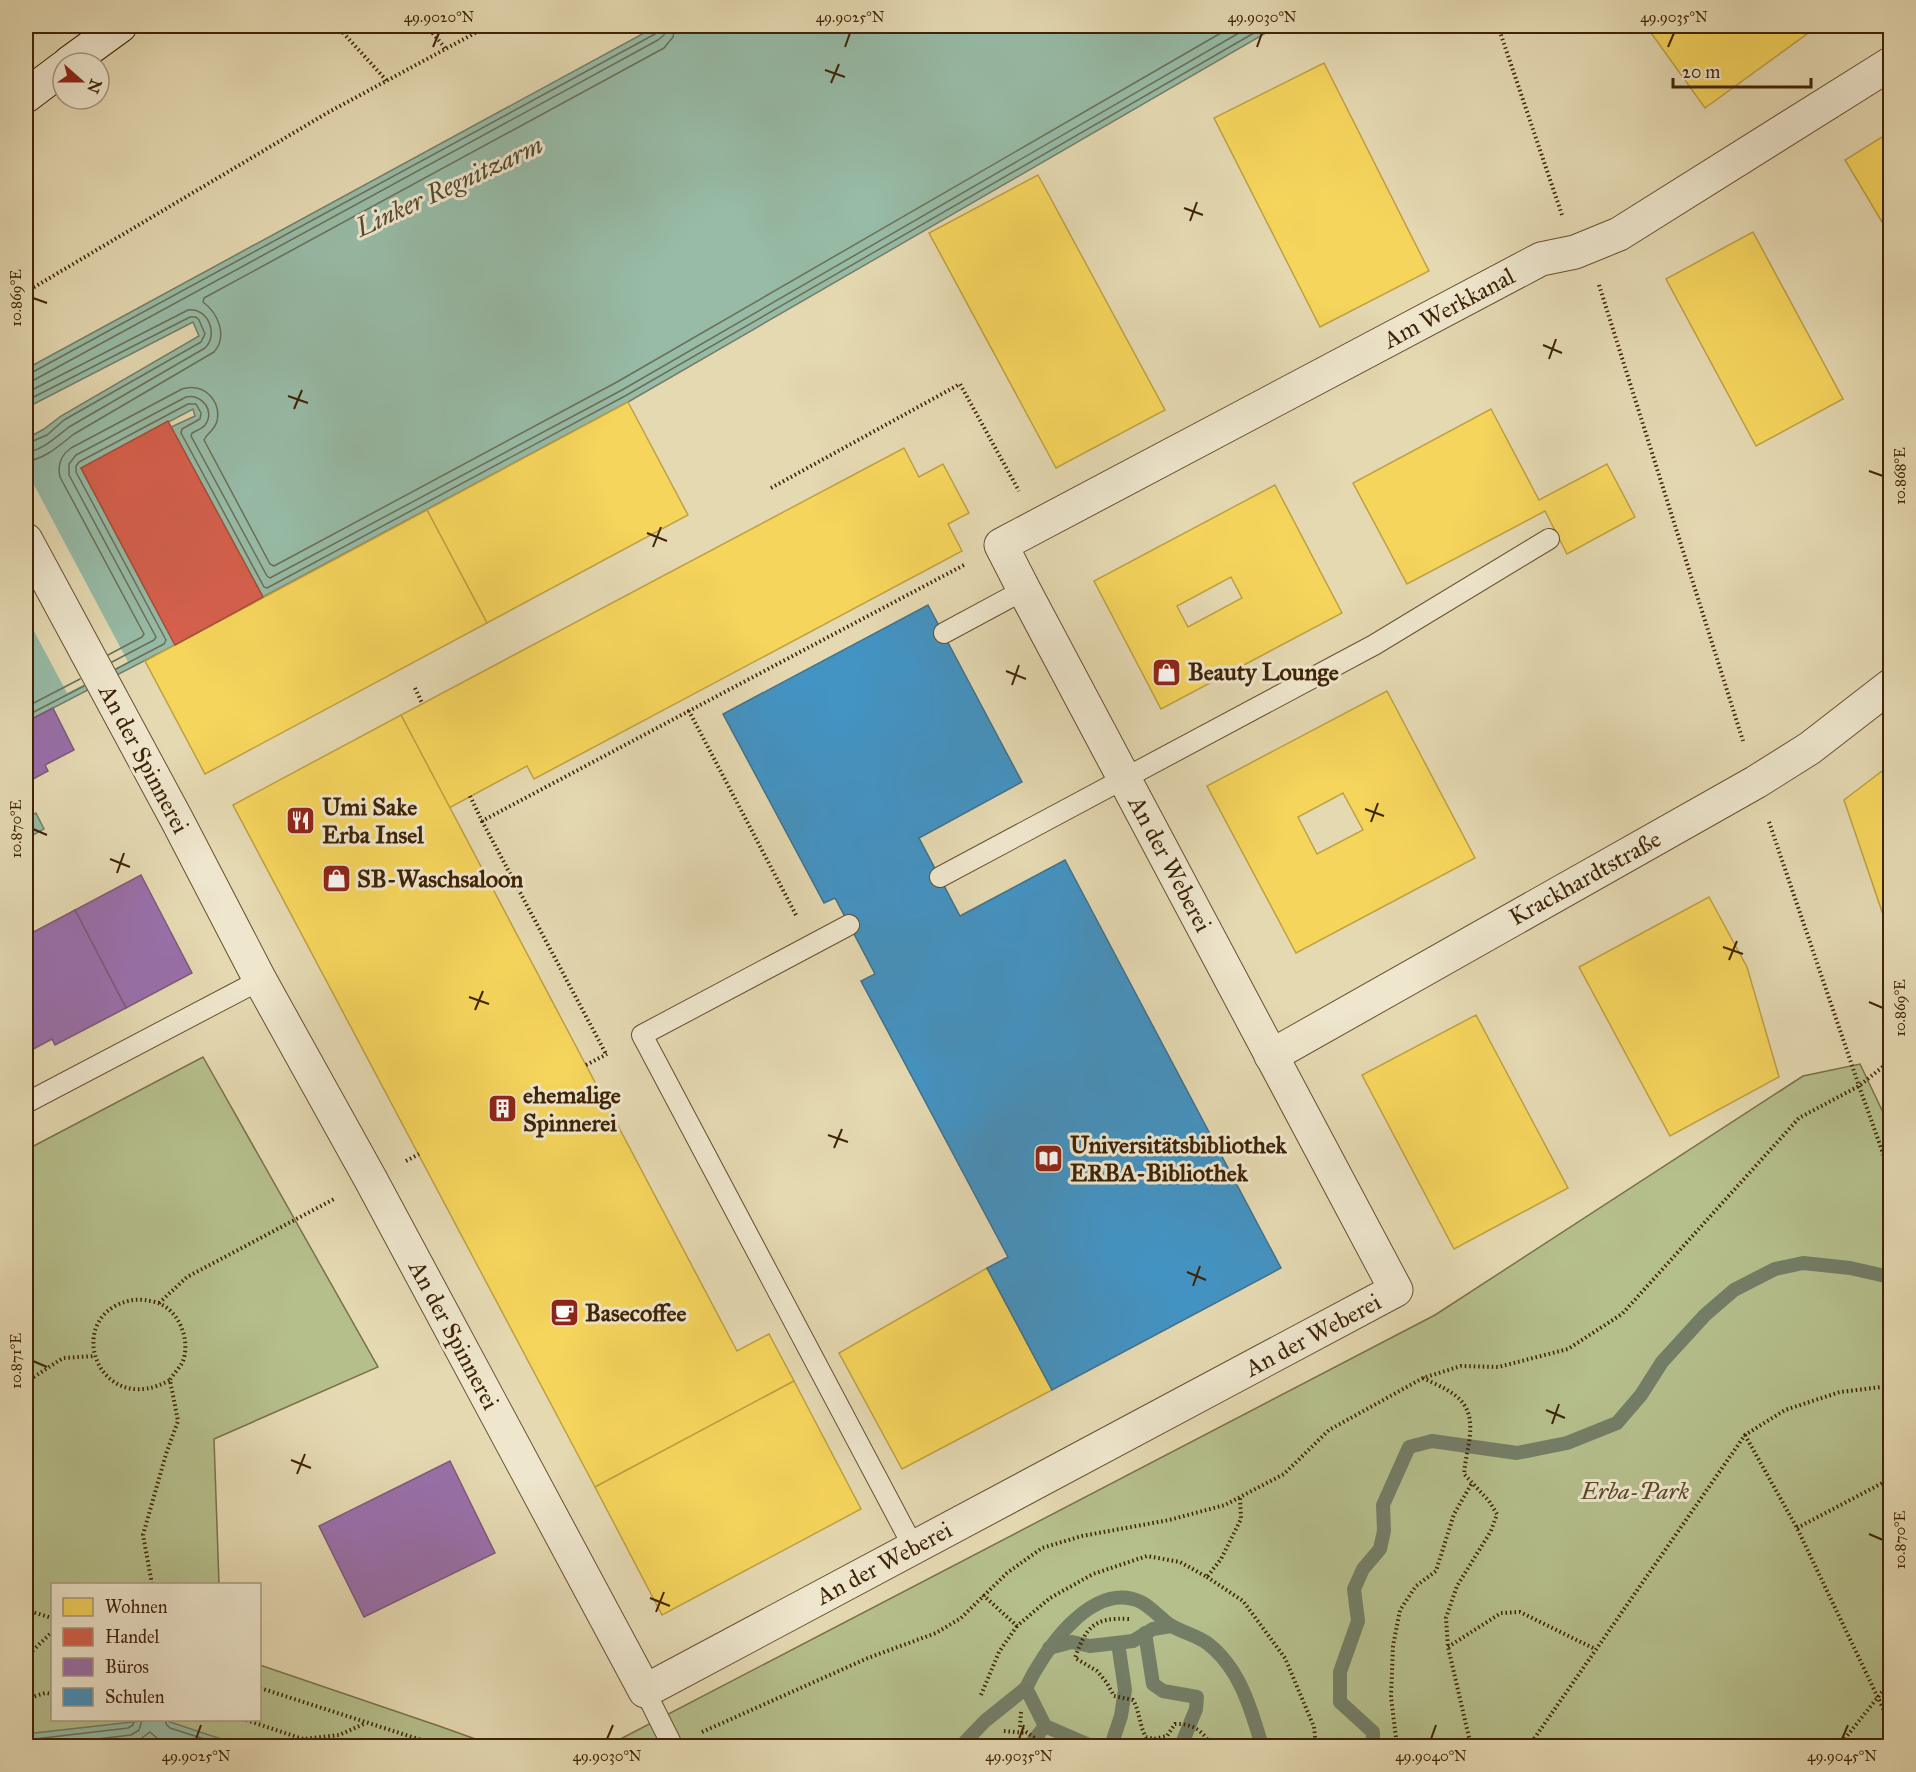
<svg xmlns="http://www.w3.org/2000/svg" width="1916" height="1772" viewBox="0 0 1916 1772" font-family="'IM FELL Great Primer',serif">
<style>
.green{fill:#b5bf8c;stroke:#7a7149;stroke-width:1.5}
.water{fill:#97bba7;stroke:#747e67;stroke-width:1.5}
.pier{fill:#e5d9b2}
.homes{fill:#f6d55c;stroke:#bfa042;stroke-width:1.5;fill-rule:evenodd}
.shops{fill:#d6604d;stroke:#a94e38;stroke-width:1.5}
.offices{fill:#9970ab;stroke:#7e597a;stroke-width:1.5}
.schools{fill:#4393c3;stroke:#42718a;stroke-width:1.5}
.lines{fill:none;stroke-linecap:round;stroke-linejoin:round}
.shore{stroke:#6b6f56;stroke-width:1.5}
.stream{stroke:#747e67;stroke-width:14}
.lane-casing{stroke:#685031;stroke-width:22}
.street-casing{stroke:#685031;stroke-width:35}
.secondary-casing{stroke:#3f2306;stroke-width:35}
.path{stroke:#3f2306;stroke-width:4;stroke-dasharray:1.5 3;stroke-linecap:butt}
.lane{stroke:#eee6cd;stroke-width:20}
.street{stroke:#eee6cd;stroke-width:33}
.secondary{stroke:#eee6cd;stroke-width:33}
.ticks{fill:none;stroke:#3f2306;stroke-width:2}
.labels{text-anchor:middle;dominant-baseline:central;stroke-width:6;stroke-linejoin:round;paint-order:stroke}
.street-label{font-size:24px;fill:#3f2306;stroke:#eee6cd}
.poi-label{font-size:24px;font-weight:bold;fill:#3f2306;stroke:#eee6cd;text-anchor:start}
.park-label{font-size:24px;font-style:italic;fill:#5c4a28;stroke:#eee6cd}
.water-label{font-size:26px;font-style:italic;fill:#55492e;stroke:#eee6cd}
.neatline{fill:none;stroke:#3f2306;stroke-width:2}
.ticks-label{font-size:15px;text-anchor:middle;fill:#3f2306}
</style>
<rect width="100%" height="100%" fill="#e5d9b2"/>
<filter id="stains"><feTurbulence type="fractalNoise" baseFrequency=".00333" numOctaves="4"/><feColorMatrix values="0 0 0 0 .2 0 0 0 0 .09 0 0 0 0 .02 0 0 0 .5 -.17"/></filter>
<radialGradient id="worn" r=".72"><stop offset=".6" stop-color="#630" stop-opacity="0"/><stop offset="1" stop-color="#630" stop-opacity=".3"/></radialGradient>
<!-- green -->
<g class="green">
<polygon points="203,1057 378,1367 214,1439 219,1584 52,1584 52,1720 260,1720 260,1665 439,1726 495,1746 26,1746 26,1150"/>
<polygon points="1860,1064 1890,1127 1890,1746 607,1746 1435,1315 1803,1076"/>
</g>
<!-- water -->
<g class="water">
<polygon points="657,26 1278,26 628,402 263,597 171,427 195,416 193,409 81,468 175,645 26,722 26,439 44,429 61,416 199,336 193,322 26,408 26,369"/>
<polygon points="36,813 44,829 26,839 26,819"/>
<polygon points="150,1720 164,1720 242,1746 26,1746 26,1734"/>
</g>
<!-- pier -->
<polygon class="pier" points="26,470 128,662 67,693 26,616"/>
<!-- homes -->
<g class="homes">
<polygon points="1646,26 1818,26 1705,108"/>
<polygon points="1324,63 1429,271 1320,327 1214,118"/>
<polygon points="1890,132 1890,227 1882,222 1845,160"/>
<polygon points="1038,175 1165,410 1056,468 929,233"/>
<polygon points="1753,232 1843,399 1756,446 1666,279"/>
<polygon points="628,402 688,515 487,623 427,510"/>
<polygon points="1491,409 1539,500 1607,464 1635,517 1567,554 1545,511 1407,584 1353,483"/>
<polygon points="904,448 919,477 943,464 969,513 948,524 962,551 534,779 527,766 449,808 401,715"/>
<path d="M1275 485 1342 613 1161 709 1094 581ZM1231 577 1242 598 1188 627 1177 606Z"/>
<polygon points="427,510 487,623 205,774 145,661"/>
<path d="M1387 691 1475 858 1296 953 1207 786ZM1343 793 1363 830 1317 854 1298 817Z"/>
<polygon points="401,715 737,1351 769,1334 794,1381 595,1487 233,805"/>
<polygon points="1890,765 1890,935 1844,800"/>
<polygon points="1709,897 1747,967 1779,1077 1670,1136 1579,967"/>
<polygon points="1476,1015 1568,1188 1454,1249 1362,1075"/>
<polygon points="987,1268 1052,1390 902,1469 839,1353"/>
<polygon points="794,1381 861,1509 662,1615 595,1487"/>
</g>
<!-- shops -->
<polygon class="shops" points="168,421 263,597 175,645 81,468"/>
<!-- offices -->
<g class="offices">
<polygon points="53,708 74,750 45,765 48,771 26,783 26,722"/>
<polygon points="141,875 192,973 126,1008 75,910"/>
<polygon points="75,910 126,1008 55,1045 52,1039 26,1053 26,936"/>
<polygon points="450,1461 495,1553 364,1617 319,1526"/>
</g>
<!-- schools -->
<polygon class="schools" points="928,605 1022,782 919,838 960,916 1065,860 1281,1268 1052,1390 987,1268 1008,1257 861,981 875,974 835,898 824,903 723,714"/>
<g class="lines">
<!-- shore -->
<g class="shore">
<polyline points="26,374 31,373 655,34 659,26"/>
<polyline points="26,382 34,380 658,40 664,35 666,26"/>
<path d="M26 393 188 310C208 307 219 335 205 348L69 427C56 437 42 451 26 452"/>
<polyline points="26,401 190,317 196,317 199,320 205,334 201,342 64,420 47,435 26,444"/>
<path d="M26 461C44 460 60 445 74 434L214 352C228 336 218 313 203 302L204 298 664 48 673 37 675 26"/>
<path d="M108 655 142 637 144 634 60 477C57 464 61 455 71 448L182 389C202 382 222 400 217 421 215 430 207 433 204 440L270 564 274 566 617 382 1233 26"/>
<path d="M112 662 154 640 156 637 69 475V464L76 455 186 397C201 393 216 411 205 425 202 429 197 430 192 433L191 436 267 576 270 578 622 390 1251 26"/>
<polyline points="116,669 164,644 166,640 76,472 76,466 79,462 188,404 196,404 201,413 200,419 182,429 181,433 264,587 267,588 625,396 1266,26"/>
<polyline points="26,707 80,679"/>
<polyline points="26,716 84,686"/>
<polyline points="166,1720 166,1724 170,1728 226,1746"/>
<polyline points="26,1740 128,1728 133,1725 134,1720"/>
<polyline points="38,1746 131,1735 139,1730 142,1720"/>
<polyline points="116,1746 135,1743 150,1732 160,1741 174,1746"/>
</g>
<!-- stream -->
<g class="stream">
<polyline points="1145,1633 1153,1684 1163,1691 1197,1697 1196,1709 1181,1746"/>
<polyline points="1049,1648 1072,1642 1090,1646 1133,1641 1153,1629 1171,1626"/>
<polyline points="961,1746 985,1721 1026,1688"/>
<polyline points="1029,1746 1045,1726"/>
<path d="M1091 1746 1045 1726 1026 1688C1043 1652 1092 1579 1141 1602 1151 1607 1160 1618 1170 1625 1181 1632 1196 1635 1207 1643 1240 1668 1251 1709 1262 1746"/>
<polyline points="1111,1746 1121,1716 1125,1690 1118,1643"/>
<polyline points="1373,1746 1373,1732 1340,1702 1340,1672 1358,1621 1354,1589 1363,1569 1380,1549 1384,1531 1383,1505 1409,1447 1432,1441 1517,1453 1567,1443 1617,1423 1641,1395 1662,1362 1705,1315 1734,1290 1775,1269 1803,1263 1850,1268 1890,1277"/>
</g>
<defs>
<g id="lane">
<polyline points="944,633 1024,590"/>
<polyline points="940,877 1374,645 1549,539"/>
<polyline points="849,925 642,1035 914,1548"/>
<polyline points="26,1103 260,980"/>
<polyline points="645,1691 672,1745 670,1746"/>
</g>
<g id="street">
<polyline points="26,540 177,820 260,980 371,1180 645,1691 1396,1290 1024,590 1001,545 1541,259 1575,252 1619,234 1890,64"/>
<polyline points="1271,1056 1756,782 1810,748 1890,686"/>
</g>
<g id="secondary">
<polyline points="69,63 120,26"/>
<polyline points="26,96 63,68"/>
</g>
</defs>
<!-- lane casing -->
<use href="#lane" class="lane-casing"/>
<!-- street casing -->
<use href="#street" class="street-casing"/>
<!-- secondary casing -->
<use href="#secondary" class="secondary-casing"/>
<!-- path -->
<g class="path">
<polyline points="337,26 387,81"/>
<polyline points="427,26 445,48"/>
<polyline points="1498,26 1562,215"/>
<path d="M26 226C34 236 34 248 26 259"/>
<polyline points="26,274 33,286"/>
<polyline points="1599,285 1743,741"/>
<polyline points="26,292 327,113 488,26"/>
<polyline points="771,488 960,384 1019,491"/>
<polyline points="415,688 422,703"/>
<polyline points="470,796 482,821 689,711"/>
<polyline points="482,821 606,1054"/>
<polyline points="1769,822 1859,1086 1890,1173"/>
<polyline points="796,915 689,711 964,565"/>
<polyline points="586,1065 607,1054"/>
<polyline points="406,1161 419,1154"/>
<polyline points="159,1303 187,1277 336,1198"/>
<path d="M1423 1378C1433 1383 1446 1388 1456 1396 1481 1416 1466 1447 1464 1474L1489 1501 1497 1514 1491 1531 1457 1586 1446 1618 1448 1647 1471 1746"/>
<polyline points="26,1382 63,1358 95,1356"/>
<polyline points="1745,1435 1797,1528 1890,1723"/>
<polyline points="1797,1528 1890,1479"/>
<polyline points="1207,1577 1243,1601 1285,1658 1314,1727 1316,1746"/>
<path d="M152 1584 143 1535 166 1454 178 1421 170 1380C173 1374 180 1368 183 1361 191 1339 178 1308 155 1302 140 1298 129 1299 115 1306 67 1333 105 1417 170 1380"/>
<polyline points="983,1595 1017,1626 1050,1598 1093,1574 1147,1556 1180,1562 1207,1577 1221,1559 1241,1519 1240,1497"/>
<polyline points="26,1610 52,1618"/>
<path d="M1129 1619C1094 1617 1086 1627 1075 1658L1097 1671 1107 1683 1114 1696 1133 1700C1140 1712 1139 1725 1146 1737L1154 1739 1167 1736 1175 1724C1191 1723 1205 1731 1210 1746"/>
<polyline points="1448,1647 1501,1613 1520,1612 1595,1649"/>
<polyline points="26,1657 52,1632"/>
<polyline points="260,1688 440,1746"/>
<polyline points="981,1695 999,1652 1017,1626"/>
<polyline points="26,1699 45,1693 52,1694"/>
<polyline points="1021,1712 1020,1727 1045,1746"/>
<polyline points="246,1720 303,1739 339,1735 366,1723"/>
<polyline points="1004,1731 1027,1733"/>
<polyline points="702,1732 868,1658 936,1633 961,1618 1007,1573 1042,1548 1082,1536 1169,1520 1225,1505 1240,1497 1284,1474 1329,1430 1423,1378 1461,1366 1498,1367 1568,1349 1622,1314 1799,1118 1859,1086 1890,1061"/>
<polyline points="1397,1746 1391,1697 1393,1646 1400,1610 1416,1586 1436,1571 1454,1514 1472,1483"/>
<polyline points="1529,1746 1745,1435 1785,1410 1840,1392 1890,1386"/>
<polyline points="1839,1746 1890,1682"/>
</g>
<!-- lane -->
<use href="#lane" class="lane"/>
<!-- street -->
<use href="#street" class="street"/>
<!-- secondary -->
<use href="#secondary" class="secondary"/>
</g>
<!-- ticks -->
<path class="ticks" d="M433 47 439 33M845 47 850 33M1257 47 1262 33M1668 47 1674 33M825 70 845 77M831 83 839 64M1184 208 1203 215M1190 221 1197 202M33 298 47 303M1543 345 1562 353M1549 359 1556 339M288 396 308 403M294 409 302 390M1869 471 1883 476M647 533 667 541M653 547 661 527M1006 671 1026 679M1012 685 1019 665M1365 809 1384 816M1371 822 1378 803M33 829 47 835M110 859 130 867M117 873 124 853M1723 947 1743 954M1729 960 1737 941M469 997 489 1004M1869 1002 1883 1008M475 1010 483 991M828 1135 848 1142M834 1148 842 1129M1187 1272 1206 1280M1193 1286 1200 1266M33 1361 47 1367M1546 1410 1565 1418M1552 1424 1559 1404M291 1460 311 1468M297 1474 305 1454M1869 1534 1883 1540M650 1598 670 1606M656 1612 664 1592M196 1739 201 1725M607 1739 613 1725M1019 1739 1024 1725M1431 1739 1436 1725M1842 1739 1848 1725"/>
<!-- icons -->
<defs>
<symbol id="shop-square" viewBox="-11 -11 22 22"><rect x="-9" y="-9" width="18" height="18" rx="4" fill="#8f2418" stroke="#eee6cd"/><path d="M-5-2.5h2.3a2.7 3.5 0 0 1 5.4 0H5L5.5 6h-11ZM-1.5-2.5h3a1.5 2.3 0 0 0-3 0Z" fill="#fff"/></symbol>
<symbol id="restaurant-square" viewBox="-11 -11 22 22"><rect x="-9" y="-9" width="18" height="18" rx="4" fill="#8f2418" stroke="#eee6cd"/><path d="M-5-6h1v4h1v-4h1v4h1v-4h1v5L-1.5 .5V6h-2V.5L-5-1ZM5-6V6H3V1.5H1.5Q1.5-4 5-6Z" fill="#fff"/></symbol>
<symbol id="building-square" viewBox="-11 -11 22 22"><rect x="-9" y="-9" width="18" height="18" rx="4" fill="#8f2418" stroke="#eee6cd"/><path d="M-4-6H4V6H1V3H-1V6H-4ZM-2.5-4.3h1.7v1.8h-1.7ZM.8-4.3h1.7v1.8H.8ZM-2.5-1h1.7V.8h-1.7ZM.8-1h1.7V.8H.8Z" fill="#fff"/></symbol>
<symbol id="library-square" viewBox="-11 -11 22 22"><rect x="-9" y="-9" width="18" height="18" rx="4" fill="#8f2418" stroke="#eee6cd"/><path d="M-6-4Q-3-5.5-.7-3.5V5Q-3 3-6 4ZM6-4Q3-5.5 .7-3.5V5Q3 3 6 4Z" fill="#fff"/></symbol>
<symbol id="cafe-square" viewBox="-11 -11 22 22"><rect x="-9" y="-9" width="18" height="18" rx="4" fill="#8f2418" stroke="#eee6cd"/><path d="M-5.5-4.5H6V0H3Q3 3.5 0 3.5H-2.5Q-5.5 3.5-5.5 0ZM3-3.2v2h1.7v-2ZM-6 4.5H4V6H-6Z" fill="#fff"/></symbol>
</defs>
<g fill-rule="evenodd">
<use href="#shop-square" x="1150" y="656" width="33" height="33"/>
<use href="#restaurant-square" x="284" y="804" width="33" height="33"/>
<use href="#shop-square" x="320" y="862" width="33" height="33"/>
<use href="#building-square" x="486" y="1092" width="33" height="33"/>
<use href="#library-square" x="1032" y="1142" width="33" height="33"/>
<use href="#cafe-square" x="548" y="1296" width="33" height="33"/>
</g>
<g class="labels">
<!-- street labels -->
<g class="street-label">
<text transform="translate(1449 308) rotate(-28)">Am Werkkanal</text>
<text transform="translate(144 759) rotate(62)">An der Spinnerei</text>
<text transform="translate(1170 864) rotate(62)">An der Weberei</text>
<text transform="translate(1585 878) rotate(-29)">Krackhardtstraße</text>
<text transform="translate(454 1335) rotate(62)">An der Spinnerei</text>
<text transform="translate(1313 1335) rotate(-28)">An der Weberei</text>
<text transform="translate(884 1563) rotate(-28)">An der Weberei</text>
</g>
<!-- poi labels -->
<g class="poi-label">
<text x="1188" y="672">Beauty Lounge</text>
<text x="322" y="807">Umi Sake<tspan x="322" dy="28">Erba Insel</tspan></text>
<text x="357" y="879">SB-Waschsaloon</text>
<text x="523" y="1095">ehemalige<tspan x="523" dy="28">Spinnerei</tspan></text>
<text x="1070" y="1145">Universitätsbibliothek<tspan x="1070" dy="28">ERBA-Bibliothek</tspan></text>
<text x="585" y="1313">Basecoffee</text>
</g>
<!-- park labels -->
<g class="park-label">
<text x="1635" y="1491">Erba-Park</text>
</g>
<!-- water labels -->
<g class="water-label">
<text transform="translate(449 186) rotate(-25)">Linker Regnitzarm</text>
</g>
</g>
<!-- margin -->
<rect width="1916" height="1772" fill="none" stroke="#e5d9b2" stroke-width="66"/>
<!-- legend -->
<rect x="51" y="1583" width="210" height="138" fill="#eee6cd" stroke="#a8987d" stroke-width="1.5"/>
<rect x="63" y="1598" width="30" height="18" fill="#f6d55c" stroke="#a8987d" stroke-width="1.5"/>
<text x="105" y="1613" font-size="18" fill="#3f2306">Wohnen</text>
<rect x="63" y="1628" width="30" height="18" fill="#d6604d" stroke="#a8987d" stroke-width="1.5"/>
<text x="105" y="1643" font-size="18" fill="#3f2306">Handel</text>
<rect x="63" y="1658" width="30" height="18" fill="#9970ab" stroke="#a8987d" stroke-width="1.5"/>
<text x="105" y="1673" font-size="18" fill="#3f2306">Büros</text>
<rect x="63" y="1688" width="30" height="18" fill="#4393c3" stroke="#a8987d" stroke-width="1.5"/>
<text x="105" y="1703" font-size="18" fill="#3f2306">Schulen</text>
<!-- north arrow -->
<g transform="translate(81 81) rotate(111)"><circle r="28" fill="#eee6cd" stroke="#a8987d" stroke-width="1.5"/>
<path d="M0-4.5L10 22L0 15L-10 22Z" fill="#8f2418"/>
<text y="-9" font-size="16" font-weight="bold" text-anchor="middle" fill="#3f2306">N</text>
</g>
<!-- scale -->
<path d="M1673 78v9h138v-9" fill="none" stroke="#3f2306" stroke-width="3"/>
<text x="1682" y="78" font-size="18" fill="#3f2306" stroke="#eee6cd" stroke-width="4.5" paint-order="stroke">20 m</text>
<rect x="33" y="33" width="1850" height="1706" class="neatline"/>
<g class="ticks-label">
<text x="439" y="22">49.9020°N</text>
<text x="850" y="22">49.9025°N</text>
<text x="1262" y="22">49.9030°N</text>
<text x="1674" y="22">49.9035°N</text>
<text transform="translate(16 298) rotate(-90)" y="5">10.869°E</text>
<text transform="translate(1900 476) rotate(-90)" y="5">10.868°E</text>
<text transform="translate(16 829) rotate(-90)" y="5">10.870°E</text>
<text transform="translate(1900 1008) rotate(-90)" y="5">10.869°E</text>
<text transform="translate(16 1361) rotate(-90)" y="5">10.871°E</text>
<text transform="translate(1900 1540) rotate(-90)" y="5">10.870°E</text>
<text x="196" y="1761">49.9025°N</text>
<text x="607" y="1761">49.9030°N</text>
<text x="1019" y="1761">49.9035°N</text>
<text x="1431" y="1761">49.9040°N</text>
<text x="1842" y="1761">49.9045°N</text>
</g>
<rect width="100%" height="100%" filter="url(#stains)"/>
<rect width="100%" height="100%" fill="url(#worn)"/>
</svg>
